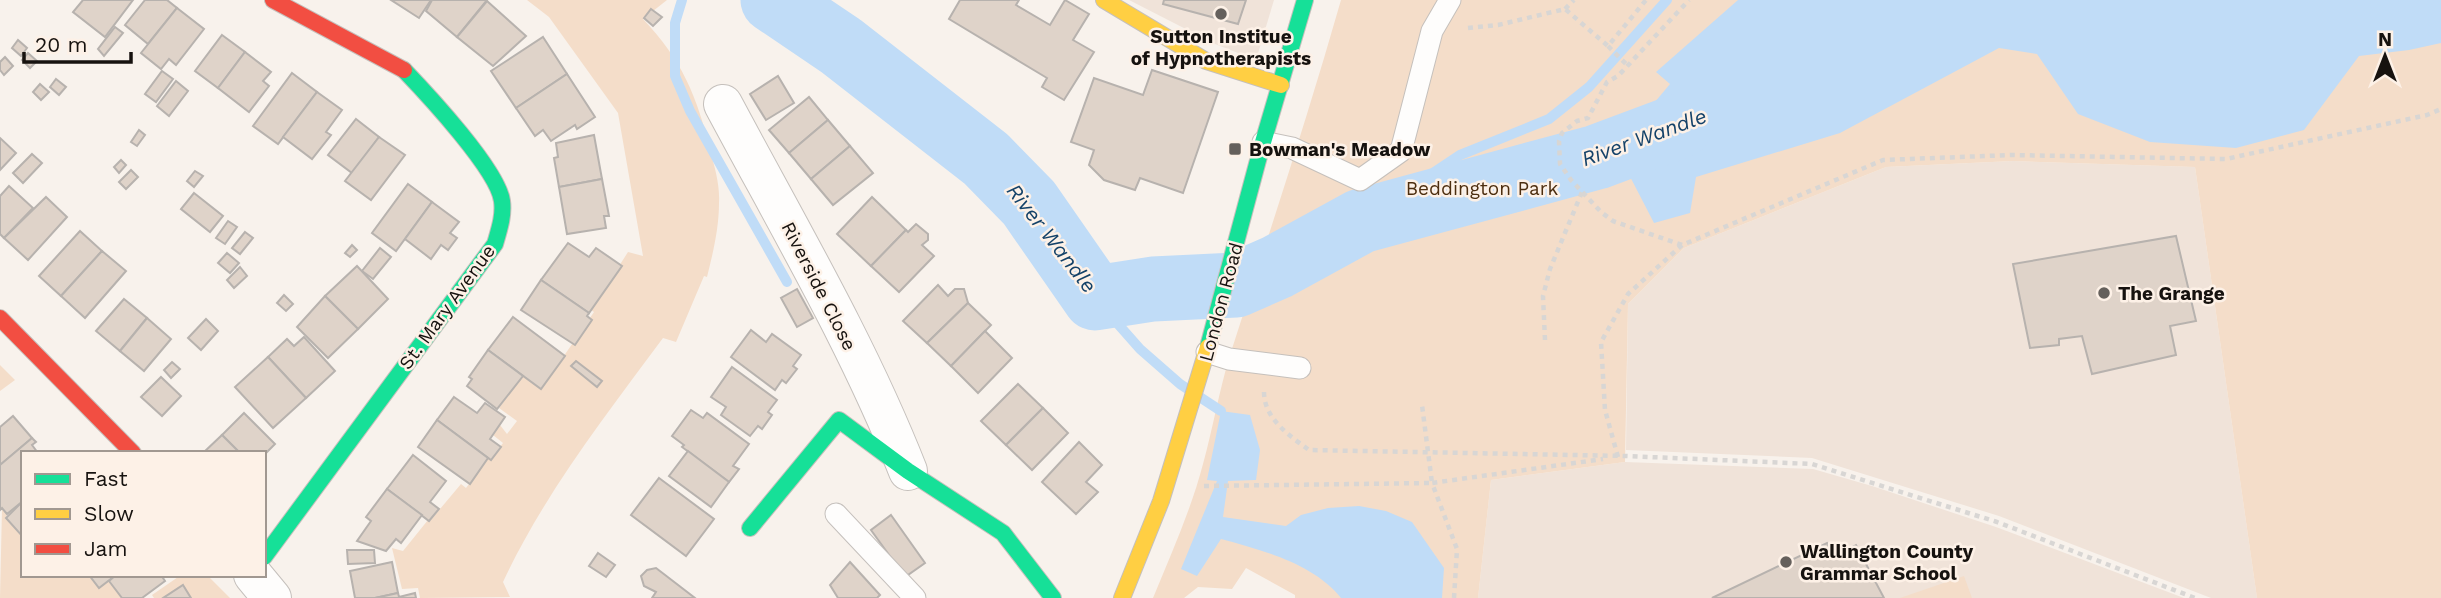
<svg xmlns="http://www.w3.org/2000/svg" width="2441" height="598" viewBox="0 0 2441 598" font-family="'Work Sans',sans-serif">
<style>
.built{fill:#f0e3d9}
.green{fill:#f4ddc9}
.water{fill:#c0dcf7}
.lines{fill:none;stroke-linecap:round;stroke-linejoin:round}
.stream{stroke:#c0dcf7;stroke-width:10}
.river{stroke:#c0dcf7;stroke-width:65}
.building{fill:#dfd3c9;stroke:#b7b2ae;stroke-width:2}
.lane-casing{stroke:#c5c0bc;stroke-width:23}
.street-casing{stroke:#c5c0bc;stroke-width:40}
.fast-casing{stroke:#c5c0bc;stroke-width:18}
.slow-casing{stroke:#c5c0bc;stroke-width:18}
.jam-casing{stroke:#c5c0bc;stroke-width:18}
.path{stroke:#d8d6d4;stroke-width:4.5;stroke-dasharray:5 5;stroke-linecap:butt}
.lane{stroke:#fefdfc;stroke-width:21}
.street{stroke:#fefdfc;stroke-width:38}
.fast{stroke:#16e098;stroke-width:16}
.slow{stroke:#ffcf43;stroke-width:16}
.jam{stroke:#f24e42;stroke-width:16}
.poi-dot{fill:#65605c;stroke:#fdf1e7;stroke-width:2.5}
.labels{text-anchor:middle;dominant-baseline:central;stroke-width:5;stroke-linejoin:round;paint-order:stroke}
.poi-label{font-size:19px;font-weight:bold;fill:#16120f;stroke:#fdf1e7;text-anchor:start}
.park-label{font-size:19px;fill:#4c2e10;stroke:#fdf1e7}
.street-label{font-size:19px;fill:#16120f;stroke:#fdf1e7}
.water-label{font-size:21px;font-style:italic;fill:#144269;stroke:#fdf1e7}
</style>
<rect width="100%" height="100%" fill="#f8f2ec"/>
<!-- built -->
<g class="built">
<polygon points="1129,0 1274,0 1256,60 1215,44"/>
<polygon points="2013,161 2195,167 2257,598 2211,598 1999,516 1812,458 1626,450 1628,304 1684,248 1886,167"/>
<polygon points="1625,462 1813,469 1872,486 1996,527 2184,598 1478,598 1491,480"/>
</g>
<!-- green -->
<g class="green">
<path d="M527 0H667L643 19C682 60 697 96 710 150 715 168 720 185 719 203 719 228 713 253 707 277L704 276 676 342 663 338C606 415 544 494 503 582L510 597 420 598 418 588 402 589 392 548 403 551 428 520 430 521 461 484 466 488 491 455 493 456 503 443 493 435 500 425 507 434 517 421 499 408 525 372 544 385 594 312 591 310 628 252 643 256 618 113 549 17Z"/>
<path d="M1341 0H2441V598H2257L2195 167 2013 161 1886 167 1684 248 1628 304 1625 462 1491 480 1478 598H1295V595L1246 568 1232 589 1198 587 1184 598H1153C1171 554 1191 510 1203 464 1213 428 1219 391 1230 355 1268 237 1307 119 1341 0Z"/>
<polygon points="0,365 15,380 0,391"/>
<polygon points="2,508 7,514 6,518 23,537 23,575 89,575 99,588 109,581 122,598 0,598"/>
<polygon points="181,575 207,575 230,598 191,598 183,586 163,598 154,598 152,595"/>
<polygon points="1964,576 1972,598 1900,598"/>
</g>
<!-- water -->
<g class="water">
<polygon points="1738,0 2441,0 2441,43 2409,50 2359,56 2304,130 2236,148 2150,142 2078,114 2037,54 1999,48 1840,133 1696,177 1690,213 1654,223 1623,163 1597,157 1618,117 1639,121 1670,84 1656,72"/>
<path d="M1221 411 1250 415 1260 450 1256 480 1228 481 1223 517 1286 526 1301 515 1328 508 1359 506 1386 511 1412 522 1444 568 1442 598H1341C1314 564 1262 550 1221 539L1197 576 1181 569 1217 481 1207 480Z"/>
</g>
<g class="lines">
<!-- stream -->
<g class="stream">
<polyline points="682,0 675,23 675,76 690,111 787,282"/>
<polyline points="1361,221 1460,155 1549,119 1589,87 1667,0"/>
<polyline points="1095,298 1140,349 1180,384 1221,411"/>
</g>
<!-- river -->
<polyline class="river" points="773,0 841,46 986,159 1029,203 1095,298 1153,289 1236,285 1277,267 1361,221 1597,157 1680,126"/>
</g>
<!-- building -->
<g class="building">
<polygon points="83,0 133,0 105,37 73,12"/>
<polygon points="145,0 167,0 177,8 148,44 125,25"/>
<polygon points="391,0 431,0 419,18"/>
<polygon points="432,0 487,0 457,37 426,11"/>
<polygon points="960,0 1019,0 1016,5 1050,25 1065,0 1089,14 1073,40 1094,52 1064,100 1042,87 1047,78 949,19"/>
<polygon points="1164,0 1246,0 1238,24 1163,4"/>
<polygon points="487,1 526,36 493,66 457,37"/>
<polygon points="177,8 204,29 176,65 169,59 161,69 141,53"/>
<polygon points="651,9 662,17 653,26 644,18"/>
<polygon points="115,27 123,33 104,56 98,49"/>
<polygon points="222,35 245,52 218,88 195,71"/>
<polygon points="543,37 567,74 516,108 491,71"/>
<polygon points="18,40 27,48 21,56 12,48"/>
<polygon points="245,52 271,72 263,81 269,86 249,112 218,88"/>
<polygon points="28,53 37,61 30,68 22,60"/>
<polygon points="5,57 13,66 4,75 0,70 0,62"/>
<polygon points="1152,70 1218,92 1183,193 1140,178 1135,190 1104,180 1089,165 1094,150 1071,142 1094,78 1143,95"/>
<polygon points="162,71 173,79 156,102 145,94"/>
<polygon points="292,73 317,92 278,144 253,126"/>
<polygon points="567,74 595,117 577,129 575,125 551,141 543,130 535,136 516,108"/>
<polygon points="778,76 794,103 766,120 750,94"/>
<polygon points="56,79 66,87 59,95 50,87"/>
<polygon points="176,81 188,91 169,116 157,106"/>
<polygon points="40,84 49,92 41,100 33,92"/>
<polygon points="317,92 342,110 326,132 331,135 312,159 283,137"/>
<polygon points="809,97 828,120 789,153 769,130"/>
<polygon points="356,119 379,137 352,173 328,155"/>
<polygon points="828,120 850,146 811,179 789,153"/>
<polygon points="139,130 145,135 137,146 131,142"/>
<polygon points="594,135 602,179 559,187 554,158 558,157 556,143"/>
<polygon points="379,137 405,155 371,200 345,181"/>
<polygon points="0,138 16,153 0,170"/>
<polygon points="850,146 873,173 833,205 811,179"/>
<polygon points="32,154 42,163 23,183 13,173"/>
<polygon points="121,160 126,165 119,173 114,167"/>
<polygon points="131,170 138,177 126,189 119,182"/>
<polygon points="195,171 203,176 194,187 187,181"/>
<polygon points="602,179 609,216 604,216 606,228 567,234 559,187"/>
<polygon points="408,184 432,202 396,251 372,233"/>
<polygon points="9,186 33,208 4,238 0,234 0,196"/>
<polygon points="194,193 223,216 210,232 181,209"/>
<polygon points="46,197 67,217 28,260 4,238"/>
<polygon points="872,197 906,230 871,266 837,234"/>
<polygon points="432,202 459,222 450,233 457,238 448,250 441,245 431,259 405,239"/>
<polygon points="228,221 237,227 225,244 216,238"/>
<polygon points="916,224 928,234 928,240 922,245 934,256 899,292 871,266 906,230 908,232"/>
<polygon points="80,231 102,251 61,296 39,276"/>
<polygon points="245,232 253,238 240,254 232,248"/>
<polygon points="2176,236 2196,321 2170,326 2176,355 2092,374 2082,336 2059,339 2059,345 2030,348 2013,264"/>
<polygon points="568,243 589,257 596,248 622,266 589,313 541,280"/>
<polygon points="352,245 357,250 350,257 345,253"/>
<polygon points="380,248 391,257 373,279 362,271"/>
<polygon points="102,251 126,271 85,318 61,296"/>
<polygon points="227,253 239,263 230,273 218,263"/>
<polygon points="357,266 388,299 358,329 325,296"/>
<polygon points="240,267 247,276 234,288 227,280"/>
<polygon points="541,280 589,313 587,316 592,320 575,345 521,310"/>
<polygon points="938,285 948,296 955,289 964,289 968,303 927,343 903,321"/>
<polygon points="797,289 813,318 797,327 781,298"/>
<polygon points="284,295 293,304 286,311 277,303"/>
<polygon points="325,296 358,329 328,358 297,327"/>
<polygon points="124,299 147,318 120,351 96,331"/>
<polygon points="968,303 991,325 951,366 927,343"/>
<polygon points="513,317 565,356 541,389 488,350"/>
<polygon points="147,318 171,339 144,371 120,351"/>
<polygon points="206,319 218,331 201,350 188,338"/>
<polygon points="751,330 766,342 772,334 801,355 793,366 797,369 786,383 782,380 775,390 731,357"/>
<polygon points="985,331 1012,358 978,393 951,366"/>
<polygon points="304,337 335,371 306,398 268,357 287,339 294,346"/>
<polygon points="488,350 523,376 497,409 467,386 472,379 469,377"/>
<polygon points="268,357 306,398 273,428 235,387"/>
<polygon points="576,361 602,381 597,387 571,366"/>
<polygon points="172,362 180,369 171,378 164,370"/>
<polygon points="732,367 777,400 768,412 772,415 762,429 758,426 750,436 721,415 726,407 711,397"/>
<polygon points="161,377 181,396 162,416 141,397"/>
<polygon points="1018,384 1043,408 1006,445 981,421"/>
<polygon points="454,397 477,413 485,403 505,417 490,439 501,447 491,460 437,420"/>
<polygon points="1043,408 1068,433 1032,470 1006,445"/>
<polygon points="691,410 703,418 707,413 749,444 733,466 739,469 729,482 682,447 684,445 672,436"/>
<polygon points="244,413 275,444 264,455 264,453 240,453 222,435"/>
<polygon points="13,416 32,438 0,465 0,427"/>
<polygon points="437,420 488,458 470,484 418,447"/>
<polygon points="222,435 240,453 203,453"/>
<polygon points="32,438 36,442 32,445 38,453 23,453 23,501 7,514 2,508 0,510 0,465"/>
<polygon points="1079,442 1102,465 1086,482 1098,492 1076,514 1042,482"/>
<polygon points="688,451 729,482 711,507 669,476"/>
<polygon points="413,455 446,481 430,502 439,509 429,521 387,489"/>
<polygon points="659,478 714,519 686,556 631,515"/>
<polygon points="387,489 422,515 401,543 396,539 386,551 357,541 371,521 366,517"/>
<polygon points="23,501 23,537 6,518"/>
<polygon points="891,515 925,563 905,577 871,530"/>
<polygon points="1827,543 1834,557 1856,545 1884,598 1712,598"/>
<polygon points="347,550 374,550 375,563 348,564"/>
<polygon points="598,553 615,565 606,577 589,566"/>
<polygon points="392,562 398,593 375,598 355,598 350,571"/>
<polygon points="850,562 880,595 877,598 838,598 830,585"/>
<polygon points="656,568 695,598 652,598 656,592 644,586 641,576 647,570"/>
<polygon points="89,575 116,575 99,588"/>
<polygon points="116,575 161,575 165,581 142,598 122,598 109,581"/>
<polygon points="183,585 191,598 163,598"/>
<polygon points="398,593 399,597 415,593 416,598 375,598"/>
</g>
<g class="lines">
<defs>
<g id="lane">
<polyline points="1263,142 1292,148 1360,180 1401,151 1432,31 1450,0"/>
<polyline points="1207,352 1229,359 1300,368"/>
<polyline points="836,514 915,598"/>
</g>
<g id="street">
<path d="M723 104C787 224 858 344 908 471"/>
<polyline points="253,575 272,598"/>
</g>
<g id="fast">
<polyline points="1208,347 1261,149 1305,0"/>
<polyline points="750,528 839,420 908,471 1003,533 1053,598"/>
<path d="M264 557 495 244C499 230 504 216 502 201 498 170 427 94 404 70"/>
</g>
<g id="slow">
<polyline points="1104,0 1206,61 1281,85"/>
<polyline points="1122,598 1161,501 1208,347"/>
</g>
<g id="jam">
<polyline points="273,0 404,70"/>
<polyline points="0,318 133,453"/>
</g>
</defs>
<!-- lane casing -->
<use href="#lane" class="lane-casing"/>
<!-- street casing -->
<use href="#street" class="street-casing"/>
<!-- fast casing -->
<use href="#fast" class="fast-casing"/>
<!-- slow casing -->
<use href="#slow" class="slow-casing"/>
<!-- jam casing -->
<use href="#jam" class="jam-casing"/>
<!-- path -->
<g class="path">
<polyline points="1565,9 1574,0"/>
<polyline points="1468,28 1498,25 1565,9 1608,46 1646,0"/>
<polyline points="1608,46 1628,66"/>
<polyline points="1682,245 1613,221 1601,212 1571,180 1560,164 1559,141 1562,133 1577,121 1588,118 1607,82 1618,76 1689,0"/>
<polyline points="1545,340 1543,296 1550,269 1582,192"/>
<path d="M1264 392C1264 419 1290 436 1309 450L1626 456 1812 464 1997 522 2195 598"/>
<polyline points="1618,457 1605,410 1601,342 1628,294 1682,245 1883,160 2011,155 2226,159 2427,115 2441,109"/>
<polyline points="1204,486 1432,483 1422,405"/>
<polyline points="1454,598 1457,549 1432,483 1603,459"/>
</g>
<!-- lane -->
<use href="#lane" class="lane"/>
<!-- street -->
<use href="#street" class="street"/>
<!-- fast -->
<use href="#fast" class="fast"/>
<!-- slow -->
<use href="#slow" class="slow"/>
<!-- jam -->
<use href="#jam" class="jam"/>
</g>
<!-- markers -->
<g class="poi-dot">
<circle cx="1221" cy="14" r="7"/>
<rect x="1228" y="142" width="14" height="14" rx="3.5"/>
<circle cx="2104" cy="293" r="7"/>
<circle cx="1786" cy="562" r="7"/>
</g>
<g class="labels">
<!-- poi labels -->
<g class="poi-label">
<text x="1221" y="36" text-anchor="middle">Sutton Institue<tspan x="1221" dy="22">of Hypnotherapists</tspan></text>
<text x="1249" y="149">Bowman's Meadow</text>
<text x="2118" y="293">The Grange</text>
<text x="1800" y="551">Wallington County<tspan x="1800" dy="22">Grammar School</tspan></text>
</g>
<!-- park labels -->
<g class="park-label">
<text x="1482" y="188">Beddington Park</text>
</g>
<!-- street labels -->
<g class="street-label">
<text transform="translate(819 286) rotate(63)">Riverside Close</text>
<text transform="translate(1221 302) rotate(-75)">London Road</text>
<text transform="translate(447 307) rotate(-54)">St. Mary Avenue</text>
</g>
<!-- water labels -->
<g class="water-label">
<text transform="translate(1644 137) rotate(-20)">River Wandle</text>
<text transform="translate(1052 238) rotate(52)">River Wandle</text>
</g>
</g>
<!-- legend -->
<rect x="21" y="451" width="245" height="126" fill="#fdf1e7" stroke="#a19891" stroke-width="2"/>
<rect x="35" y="474" width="35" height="10" fill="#16e098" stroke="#a19891" stroke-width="2"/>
<text x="84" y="486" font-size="21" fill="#16120f">Fast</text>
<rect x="35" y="509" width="35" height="10" fill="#ffcf43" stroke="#a19891" stroke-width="2"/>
<text x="84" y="521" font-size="21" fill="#16120f">Slow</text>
<rect x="35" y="544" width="35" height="10" fill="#f24e42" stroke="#a19891" stroke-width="2"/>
<text x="84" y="556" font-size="21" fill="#16120f">Jam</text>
<!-- north arrow -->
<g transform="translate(2385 56)" stroke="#fdf1e7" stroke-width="5" paint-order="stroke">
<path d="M0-5L12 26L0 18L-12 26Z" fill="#16120f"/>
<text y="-10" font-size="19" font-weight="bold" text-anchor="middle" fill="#16120f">N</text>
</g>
<!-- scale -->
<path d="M24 52v10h107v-10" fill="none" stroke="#16120f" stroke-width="3.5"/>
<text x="35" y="52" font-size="21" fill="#16120f" stroke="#fdf1e7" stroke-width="5" paint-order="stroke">20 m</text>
</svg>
